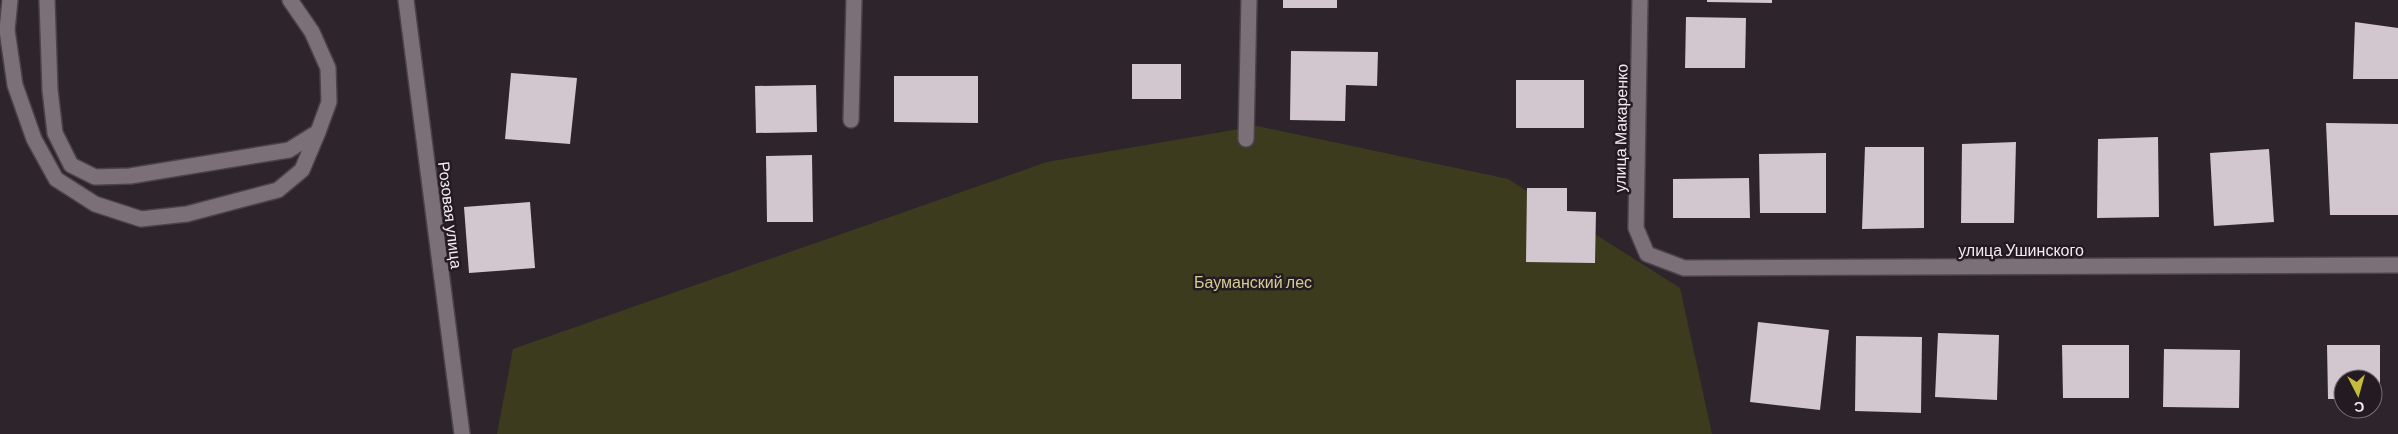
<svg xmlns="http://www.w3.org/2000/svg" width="2398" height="434" viewBox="0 0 2398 434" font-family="Barlow,sans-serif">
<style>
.green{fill:#3d3b1e}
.building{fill:#d2c6cf}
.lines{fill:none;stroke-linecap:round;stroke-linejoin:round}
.lane-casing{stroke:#4b4349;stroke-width:18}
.street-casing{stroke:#4b4349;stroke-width:18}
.lane{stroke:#7b7078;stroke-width:15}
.street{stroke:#7b7078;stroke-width:15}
.labels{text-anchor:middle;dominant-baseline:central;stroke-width:5;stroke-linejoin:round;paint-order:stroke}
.street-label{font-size:16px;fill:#f1eaef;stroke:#241b22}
.park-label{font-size:16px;fill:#d2cd90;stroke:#241b22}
</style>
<rect width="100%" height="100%" fill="#2e252c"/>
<!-- green -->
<polygon class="green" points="1257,126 1508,179 1680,288 1712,434 497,434 513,349 1047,162"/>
<!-- building -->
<g class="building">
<rect x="1283" y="0" width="54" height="8"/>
<polygon points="1707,0 1772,0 1772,3 1707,2"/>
<polygon points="1686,17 1746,18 1745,68 1685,68"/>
<polygon points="2355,22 2398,28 2398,79 2353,79"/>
<polygon points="1291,51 1378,52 1377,86 1346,85 1345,121 1290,120"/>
<rect x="1132" y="64" width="49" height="35"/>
<polygon points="511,73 577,78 570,144 505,139"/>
<polygon points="894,76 978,76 978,123 894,122"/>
<rect x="1516" y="80" width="68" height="48"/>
<polygon points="816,85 817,132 756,133 755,86"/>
<polygon points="2326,123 2398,124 2398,215 2330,215"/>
<polygon points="2158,137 2159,217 2097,218 2098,139"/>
<polygon points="2016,142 2014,223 1961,223 1962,144"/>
<polygon points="1865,147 1924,147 1924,228 1862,229"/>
<polygon points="2269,149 2274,222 2214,226 2210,153"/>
<polygon points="1826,153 1826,213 1760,213 1759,154"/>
<polygon points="812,155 813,222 767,222 766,156"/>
<polygon points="1749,178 1750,218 1673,218 1673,179"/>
<polygon points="1527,188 1567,188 1567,211 1596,212 1595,263 1526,262"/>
<polygon points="530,202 535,268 469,273 464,207"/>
<polygon points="1758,322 1829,330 1820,410 1750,402"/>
<polygon points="1938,333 1999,335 1997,400 1935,397"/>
<polygon points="1856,336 1922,337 1921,413 1855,411"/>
<polygon points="2062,345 2129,345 2129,398 2063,398"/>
<polygon points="2327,345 2380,345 2380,398 2373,398 2373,379 2343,379 2343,399 2328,399"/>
<polygon points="2164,349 2240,350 2239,408 2163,407"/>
</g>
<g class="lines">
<defs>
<g id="lane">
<polyline points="10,0 7,30 15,85 34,139 56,179 95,204 141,219 187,214 278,190 302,170 318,132"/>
<polyline points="47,0 50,90 55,133 71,165 95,177 130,176 289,150 318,132 329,102 328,68 312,32 290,0"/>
<polyline points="406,0 462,434"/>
<polyline points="851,120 854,0"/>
<polyline points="1246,139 1249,0"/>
</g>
<polyline id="street" points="1640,0 1636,228 1647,254 1684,268 2398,265"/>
</defs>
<!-- lane casing -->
<use href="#lane" class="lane-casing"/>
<!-- street casing -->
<use href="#street" class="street-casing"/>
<!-- lane -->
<use href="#lane" class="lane"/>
<!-- street -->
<use href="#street" class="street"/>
</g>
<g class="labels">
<!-- street labels -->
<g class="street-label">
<text transform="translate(1620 128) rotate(-89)">улица Макаренко</text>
<text transform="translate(451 215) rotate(83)">Розовая улица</text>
<text x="2021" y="249">улица Ушинского</text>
</g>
<!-- park labels -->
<g class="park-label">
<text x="1253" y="281">Бауманский лес</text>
</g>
</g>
<!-- north arrow -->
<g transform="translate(2358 394) rotate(174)"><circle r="24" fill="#241b22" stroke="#766e74"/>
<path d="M0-4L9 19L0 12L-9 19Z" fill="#c6bc3c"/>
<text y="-8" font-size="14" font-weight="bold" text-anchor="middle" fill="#f1eaef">С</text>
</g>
</svg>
